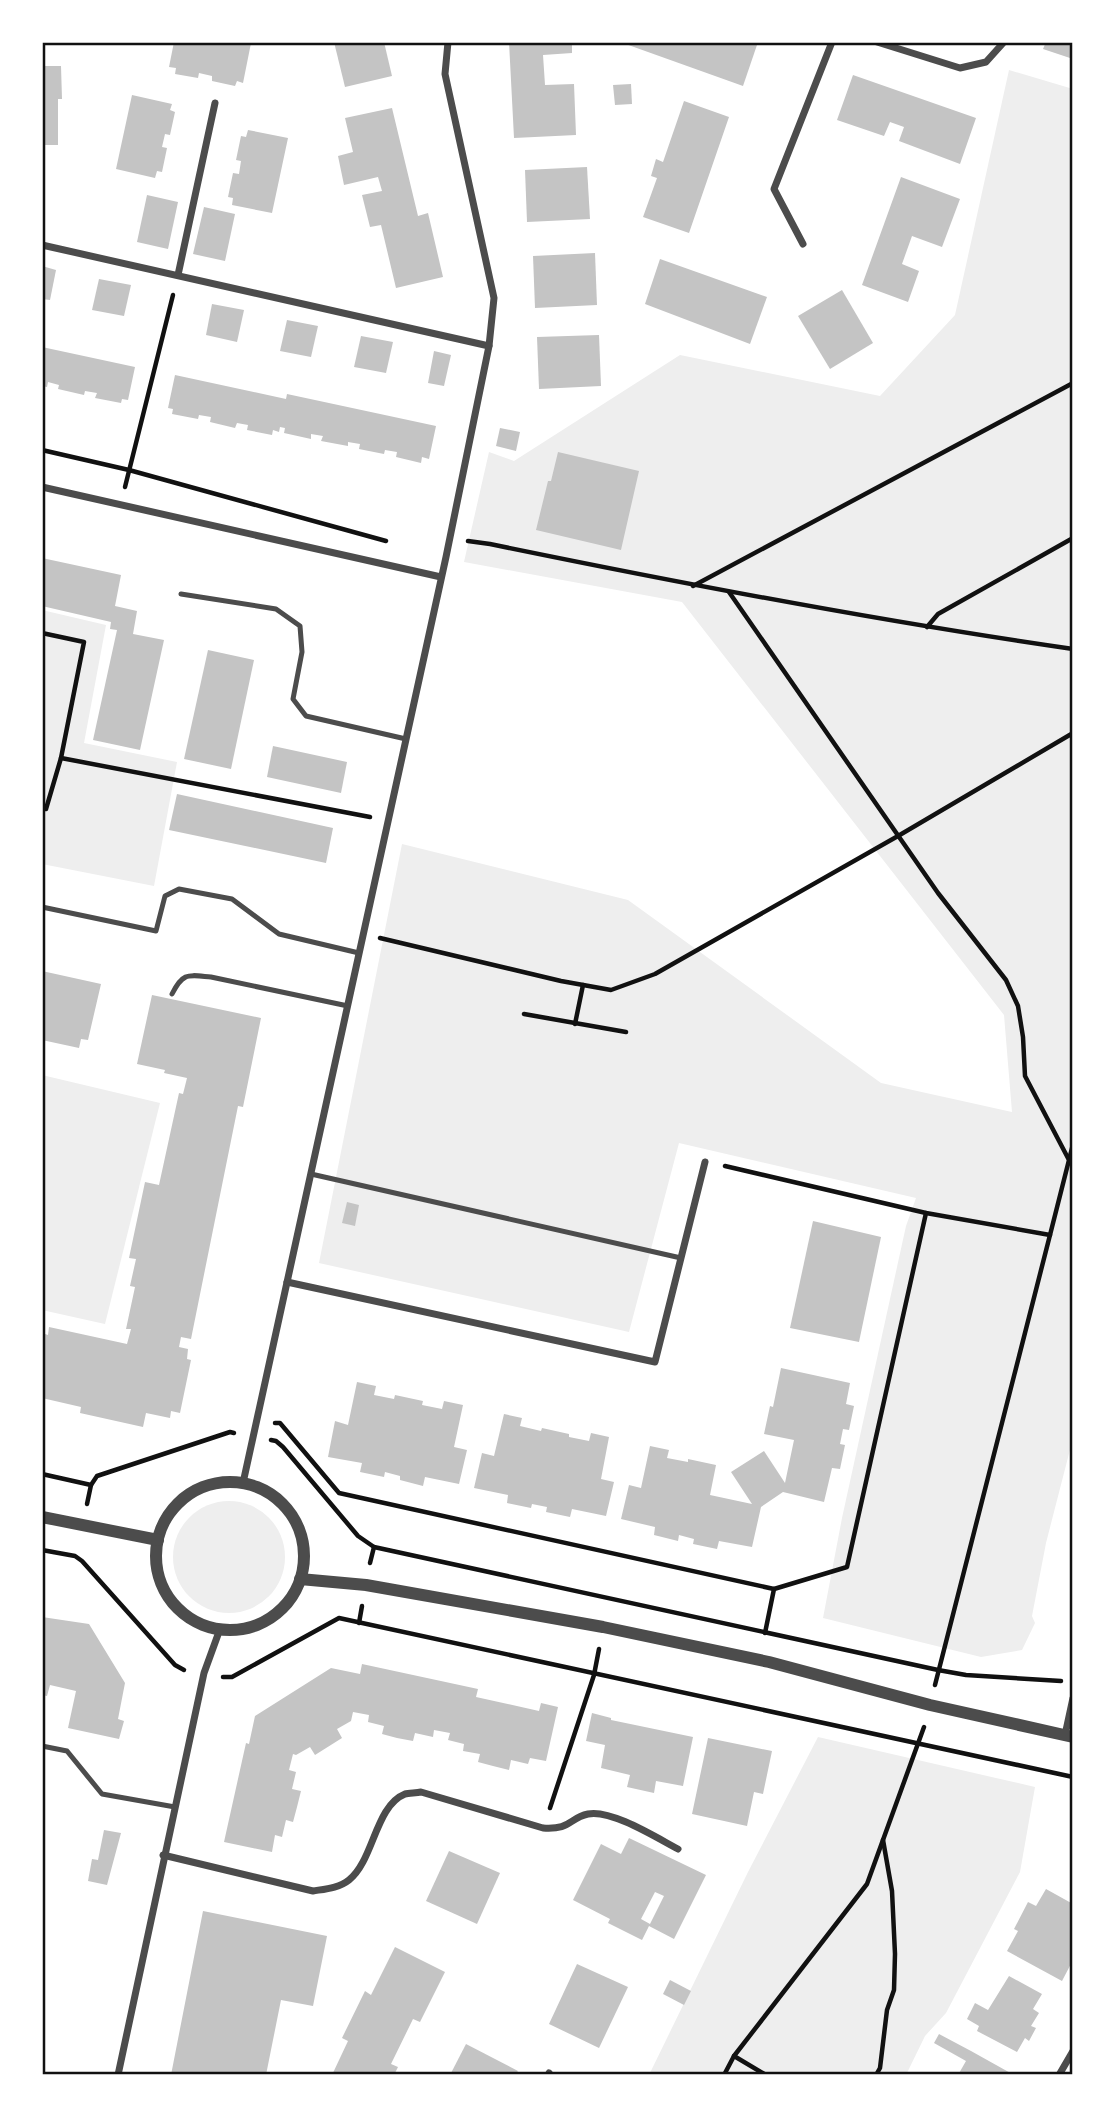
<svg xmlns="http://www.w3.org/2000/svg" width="1115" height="2117" viewBox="0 0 1115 2117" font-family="'PT Sans',sans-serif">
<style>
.green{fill:#eee}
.building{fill:#c4c4c4;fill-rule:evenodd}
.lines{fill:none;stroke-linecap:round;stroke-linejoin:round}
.path{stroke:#111;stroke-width:4.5}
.service{stroke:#4c4c4c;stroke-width:5}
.minor{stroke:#4c4c4c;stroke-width:7}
.tertiary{stroke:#4c4c4c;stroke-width:12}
.neatline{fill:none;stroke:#111;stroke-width:2.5}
</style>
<rect width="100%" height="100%" fill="#fff"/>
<!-- green -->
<g class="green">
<polygon points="1009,70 1073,89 1073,1438 1046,1543 1032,1616 1035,1623 1022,1650 981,1657 823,1618 842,1518 906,1226 916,1198 679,1143 629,1332 319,1263 402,844 628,900 881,1083 1012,1112 1004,1015 682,602 464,562 489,452 514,461 680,355 880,396 955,315"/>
<polygon points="42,610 106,625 84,743 177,762 154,886 42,864"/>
<polygon points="42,1075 160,1103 105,1324 42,1310"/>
<circle cx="229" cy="1557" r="56"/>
<polygon points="818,1737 1035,1787 1020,1872 946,2013 925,2036 906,2075 649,2075 748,1872"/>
</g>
<!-- building -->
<g class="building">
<polygon points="174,42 251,43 243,83 237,81 235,86 212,81 212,76 199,73 198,78 175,74 176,68 169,67"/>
<polygon points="334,42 384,42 392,76 345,87"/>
<polygon points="509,42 572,42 572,53 543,55 545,85 574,84 576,135 514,138"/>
<polygon points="620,42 758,42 743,86"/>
<polygon points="1046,42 1073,42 1073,59 1043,49"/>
<polygon points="42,66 61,66 62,99 58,99 58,145 42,145"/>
<polygon points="853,75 976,118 960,164 899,141 904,127 890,122 884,136 837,120"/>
<polygon points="631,84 632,104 615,105 613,85"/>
<polygon points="132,95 172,104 170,110 175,112 170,135 165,134 162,147 167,148 162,172 157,171 155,178 116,169"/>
<polygon points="684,101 729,117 689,233 643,217 657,178 651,176 656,159 663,162"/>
<polygon points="392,108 418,216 428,213 443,277 396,288 381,225 370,227 362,195 382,191 378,177 344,185 338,156 353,152 345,118"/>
<polygon points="248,130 288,138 272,213 232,205 233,198 228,197 233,173 239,174 241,161 236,160 241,136 246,137"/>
<polygon points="587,167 590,219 527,222 525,170"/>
<polygon points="901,177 960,199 942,247 912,236 902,264 919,271 908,302 862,285"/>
<polygon points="147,195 178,202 168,249 137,242"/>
<polygon points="204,207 235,214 225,261 193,254"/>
<polygon points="595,253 597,305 535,308 533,256"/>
<polygon points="660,259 767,297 750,344 645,304"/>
<polygon points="42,266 56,270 50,300 42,299"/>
<polygon points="99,279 131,285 124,316 92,310"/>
<polygon points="842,290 873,343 830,369 798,316"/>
<polygon points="212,304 244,310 237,342 206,335"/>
<polygon points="287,320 318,326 311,357 280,351"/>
<polygon points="599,335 601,386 539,389 537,337"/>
<polygon points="361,336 393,342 386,373 354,367"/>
<polygon points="42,347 135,367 128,400 122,399 121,403 95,398 97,393 85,391 84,395 58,389 59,385 48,382 47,387 42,386"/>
<polygon points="434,351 451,355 444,386 428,383"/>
<polygon points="175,375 286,399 287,394 436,426 429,459 422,457 421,463 396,457 397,452 385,450 384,454 359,449 360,444 348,442 348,446 321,441 323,436 311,434 311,439 284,433 285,428 280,427 279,432 273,430 272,435 247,430 248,425 237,423 235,428 210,422 211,417 199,415 198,419 172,414 173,409 168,408"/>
<polygon points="500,428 520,432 516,451 496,446"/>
<polygon points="558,452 639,471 621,550 536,530 548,481 551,481"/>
<polygon points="42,558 121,575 115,606 137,611 133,634 164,640 140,750 93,740 117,630 110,629 111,622 42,606"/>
<polygon points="208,650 254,660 231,769 184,759"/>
<polygon points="273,746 347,762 341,793 267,777"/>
<polygon points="177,794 333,828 326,863 169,830"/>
<polygon points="42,971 101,984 88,1040 81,1039 79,1048 42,1040"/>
<polygon points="152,995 261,1018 243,1107 238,1106 191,1339 181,1337 179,1347 188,1349 187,1359 191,1360 180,1413 171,1411 170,1418 146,1413 143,1427 80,1413 81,1407 42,1398 42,1333 48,1335 49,1327 127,1344 131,1329 126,1329 135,1287 130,1286 136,1259 129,1258 145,1182 159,1185 179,1093 183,1094 187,1078 164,1073 165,1070 137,1064"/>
<polygon points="347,1202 359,1205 355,1226 342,1223"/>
<polygon points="813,1221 881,1237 859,1342 790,1328"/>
<polygon points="781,1368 850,1383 846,1404 854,1406 849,1430 843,1429 840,1444 845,1445 840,1469 832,1468 824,1502 783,1492 761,1507 752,1547 719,1541 717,1549 693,1544 694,1539 679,1535 678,1541 654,1535 655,1527 621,1519 629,1485 641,1488 650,1446 669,1450 667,1458 688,1462 688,1459 716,1465 710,1495 752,1504 731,1472 764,1451 785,1483 794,1440 764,1434 770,1406 773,1407"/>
<polygon points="357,1382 376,1386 374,1395 394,1399 395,1395 423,1401 422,1405 442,1409 444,1401 463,1405 454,1447 467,1450 459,1484 425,1477 423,1486 400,1480 400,1476 385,1472 384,1477 360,1472 362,1463 328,1457 335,1421 348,1425"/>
<polygon points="504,1414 522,1418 520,1426 541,1431 542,1428 569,1434 569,1437 589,1441 591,1433 609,1437 601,1479 614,1482 606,1516 572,1509 570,1517 546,1512 547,1507 532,1504 531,1508 507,1503 508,1495 474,1488 482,1453 494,1456"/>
<polygon points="42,1617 89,1624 125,1683 118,1719 124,1721 119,1739 68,1728 76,1691 50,1685 47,1696 42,1695"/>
<polygon points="362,1664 478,1689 476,1697 539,1711 541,1703 558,1707 546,1761 530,1758 528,1764 511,1760 509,1770 493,1766 478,1762 480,1754 463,1751 464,1744 448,1740 450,1733 434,1730 433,1737 415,1733 413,1741 397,1738 382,1734 384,1726 368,1722 369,1715 353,1712 351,1721 337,1729 342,1738 315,1755 310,1747 296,1755 293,1754 289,1770 296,1772 292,1789 301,1791 297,1807 293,1822 286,1820 282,1837 275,1835 272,1852 224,1842 246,1743 249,1744 255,1716 331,1668 360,1674"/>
<polygon points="592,1713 611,1718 611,1720 693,1737 683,1786 656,1781 654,1793 627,1787 630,1775 601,1768 605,1745 586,1741"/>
<polygon points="708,1738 772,1751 763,1794 754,1792 747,1826 692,1814"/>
<polygon points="104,1830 121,1833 107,1885 88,1881 92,1859 98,1860"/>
<path d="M629 1838 706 1875 674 1939 649 1926 642 1940 608 1923 610 1919 573 1900 601 1844 621 1854ZM655 1892 664 1896 650 1924 641 1919Z"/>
<polygon points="449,1851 500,1873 477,1924 426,1901"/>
<polygon points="1046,1889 1073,1904 1071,1926 1073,1960 1062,1981 1007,1951 1018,1931 1014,1929 1028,1902 1036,1906"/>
<polygon points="203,1911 327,1936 313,2006 281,2000 266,2075 171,2075"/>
<polygon points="395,1947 445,1972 420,2022 413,2019 391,2064 398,2067 394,2075 332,2075 348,2041 342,2038 365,1991 371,1995"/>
<polygon points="577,1964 628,1987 599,2048 549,2024"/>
<polygon points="1009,1976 1042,1994 1033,2009 1039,2013 1031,2026 1036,2028 1029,2041 1025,2038 1017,2052 977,2031 979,2026 967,2019 975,2003 988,2010"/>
<polygon points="670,1980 691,1991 684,2005 663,1994"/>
<polygon points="939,2034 971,2051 1014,2075 958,2075 966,2061 934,2043"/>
<polygon points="466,2044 518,2071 515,2075 450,2075"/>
</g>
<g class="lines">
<!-- path -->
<g class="path">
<polyline points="42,450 129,470 386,541"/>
<polyline points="125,487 173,295"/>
<path d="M468 541 490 544C684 584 878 621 1073 649"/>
<polyline points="693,586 1073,383"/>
<polyline points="927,627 938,614 1073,538"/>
<polyline points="42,633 84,642 61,758 46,809 42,808"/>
<polyline points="61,758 370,817"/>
<polyline points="380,938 561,981 611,990 655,974 898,836 1073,733"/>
<polyline points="524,1014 626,1032"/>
<polyline points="575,1024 583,985"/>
<polyline points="1069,1160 1073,1144"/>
<polyline points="725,1166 926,1213 1050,1235 1069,1160 1025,1076 1023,1037 1018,1006 1006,980 938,893 729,592"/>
<polyline points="275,1423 280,1423 339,1493 774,1589"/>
<polyline points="271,1440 276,1441 283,1447 358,1536 374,1547 938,1670 966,1675 1061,1681"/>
<polyline points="42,1474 91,1485 97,1476 230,1432 234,1433"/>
<polyline points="87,1504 91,1485"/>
<polyline points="42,1550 75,1556 82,1561 175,1665 184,1670"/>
<polyline points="370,1563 374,1547"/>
<polyline points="359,1623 362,1606"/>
<polyline points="765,1633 774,1589 847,1567 926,1213"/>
<polyline points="223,1677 232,1677 339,1618 1073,1777"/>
<polyline points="935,1685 1050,1235"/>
<polyline points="550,1808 594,1675 599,1649"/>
<polyline points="734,2056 766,2075"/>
<polyline points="724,2075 734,2056 867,1884 924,1727"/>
<polyline points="876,2075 880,2068 887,2010 894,1990 895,1954 892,1891 883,1840"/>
</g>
<!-- service -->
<g class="service">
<polyline points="181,594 276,609 300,626 302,652 293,699 306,716 406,739"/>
<polyline points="42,907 156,931 165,896 179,889 232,899 279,934 359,953"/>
<path d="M172 994C183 972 188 975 211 977L348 1006"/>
<polyline points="311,1174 681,1258"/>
<polyline points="42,1746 67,1751 102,1794 175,1807"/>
</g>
<!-- minor -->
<g class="minor">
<polyline points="877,42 960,68 986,62 1004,42"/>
<polyline points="803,244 774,189 832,42"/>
<polyline points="42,245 489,346"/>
<polyline points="178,275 215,103"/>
<polyline points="42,487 441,577"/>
<polyline points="287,1282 655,1362 705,1162"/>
<polyline points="243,1483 446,557 489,346 494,298 445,74 448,42"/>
<polyline points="1065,1735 1073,1698"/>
<path d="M163 1855 313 1891C325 1889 339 1888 349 1880 374 1860 375 1806 405 1794 409 1793 416 1793 421 1792L543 1828C571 1830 569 1818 588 1814 611 1809 657 1838 678 1849"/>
<polyline points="118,2075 204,1673 220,1629"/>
<polyline points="548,2075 549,2073"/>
<polyline points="1059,2075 1073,2051"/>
</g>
<!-- tertiary -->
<g class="tertiary">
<circle cx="230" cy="1556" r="74"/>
<polyline points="42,1517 158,1540"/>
<polyline points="300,1579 366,1585 603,1627 769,1662 930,1705 1073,1737"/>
</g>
</g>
<!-- border -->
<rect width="1115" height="2117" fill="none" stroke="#ffffff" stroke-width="88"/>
<rect x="44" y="44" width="1027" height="2029" class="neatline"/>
</svg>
